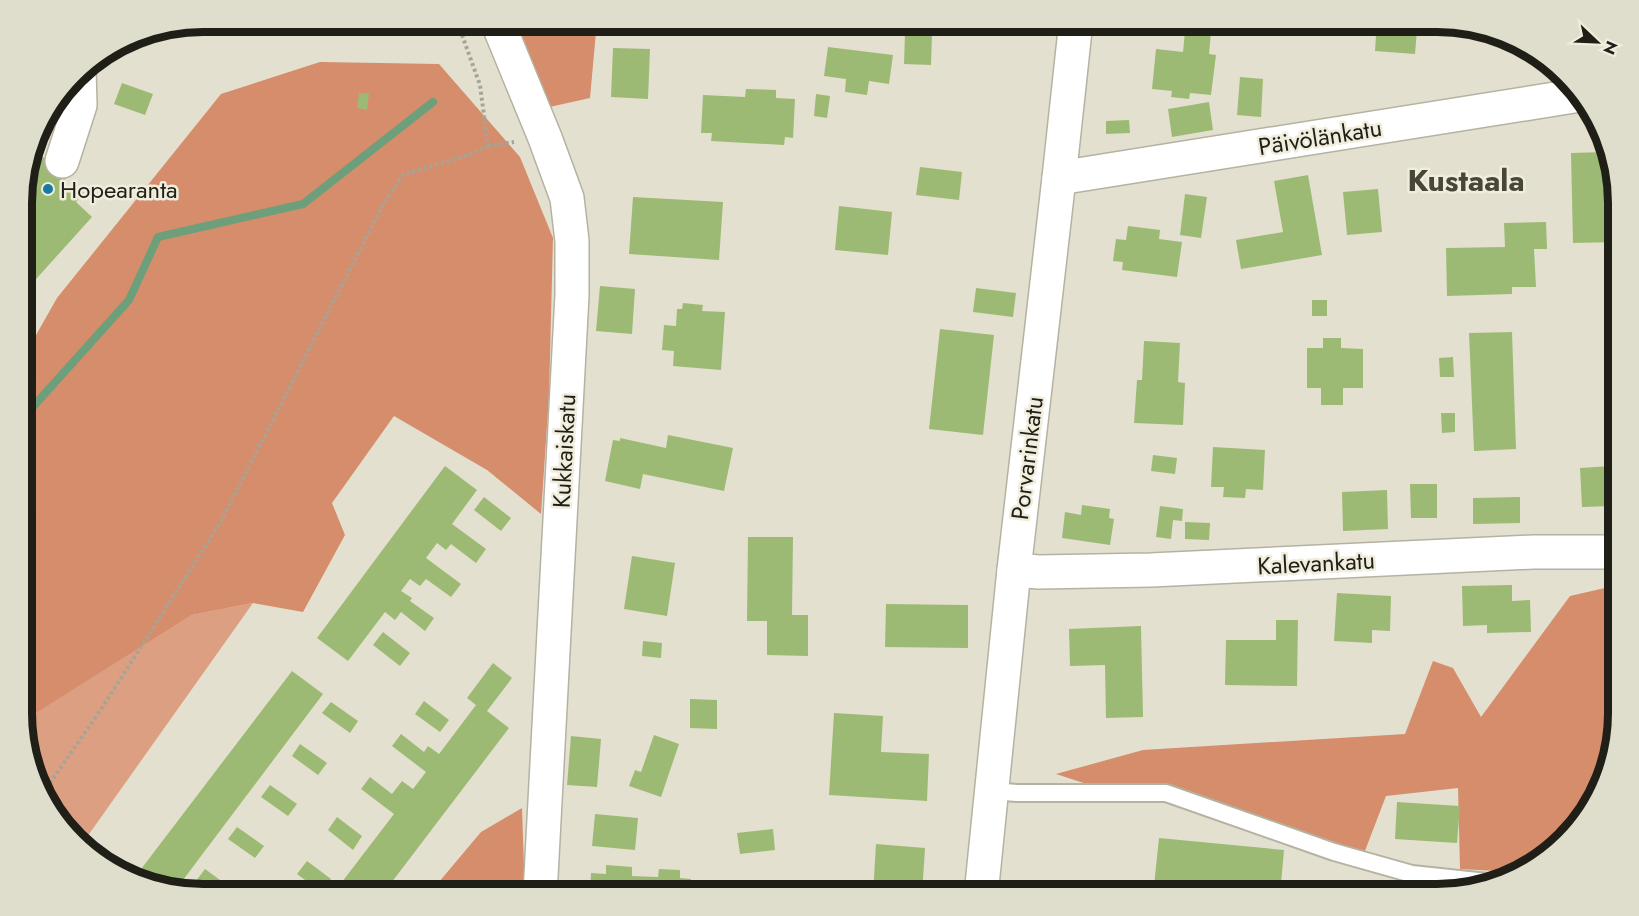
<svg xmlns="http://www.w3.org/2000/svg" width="1639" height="916" viewBox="0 0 1639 916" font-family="Jost,sans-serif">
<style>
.green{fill:#dd9f82}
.forest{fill:#d58d6c}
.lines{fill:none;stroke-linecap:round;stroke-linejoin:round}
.stream{stroke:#6d9f7b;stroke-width:8}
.building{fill:#9dba74}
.lane-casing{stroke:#b5b2a2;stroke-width:20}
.street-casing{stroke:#b5b2a2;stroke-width:36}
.secondary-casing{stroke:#b5b2a2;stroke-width:36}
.path{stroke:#a6a496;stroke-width:4;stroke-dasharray:3 3;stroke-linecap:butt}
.lane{stroke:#fff;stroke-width:16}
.street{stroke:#fff;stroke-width:33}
.secondary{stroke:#fff;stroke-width:33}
.poi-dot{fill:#1a78a5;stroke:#f0eddc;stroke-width:2}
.labels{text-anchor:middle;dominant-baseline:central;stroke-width:5;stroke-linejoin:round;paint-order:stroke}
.street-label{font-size:24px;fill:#1f1f18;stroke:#f0eddc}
.poi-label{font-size:24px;fill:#1f1f18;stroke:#f0eddc;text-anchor:start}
.district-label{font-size:30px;font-weight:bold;fill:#484638;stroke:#f0eddc}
.rim{fill:none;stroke:#1f1f18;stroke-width:8}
</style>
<rect width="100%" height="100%" fill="#e3e0cf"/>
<!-- green -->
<polygon class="green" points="253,603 82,844 52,815 23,737 23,728 30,716 192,615"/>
<!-- forest -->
<g class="forest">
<polygon points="516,21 597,21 590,98 545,108"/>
<polygon points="320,62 439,64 520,157 553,238 549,396 541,514 487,470 394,416 332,503 345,535 303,612 253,603 192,615 31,716 23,728 23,358 57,298 221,94"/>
<polygon points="1618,585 1618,655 1606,662 1608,710 1618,713 1618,725 1594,804 1537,865 1517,872 1460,869 1458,788 1386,796 1363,856 1199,796 1096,787 1056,774 1143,750 1405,734 1433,661 1453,668 1481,717 1570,596"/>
<polygon points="522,808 525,895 428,895 481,832"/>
</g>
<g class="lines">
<!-- stream -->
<polyline class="stream" points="23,448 31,409 129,300 158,237 303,204 433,102"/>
</g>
<!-- building -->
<g class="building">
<polygon points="1186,21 1212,21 1209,54 1216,55 1211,95 1190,93 1189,99 1171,97 1172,91 1152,89 1156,49 1183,52"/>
<polygon points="1377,21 1424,21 1423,30 1417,30 1415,54 1375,51"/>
<polygon points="905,33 932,34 931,65 904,64"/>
<polygon points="828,47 893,55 889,84 869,81 867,95 845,92 846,79 824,76"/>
<polygon points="613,48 650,49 648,99 611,97"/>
<polygon points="1240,77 1263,79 1261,117 1237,115"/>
<polygon points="122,83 153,94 145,115 114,104"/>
<polygon points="746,89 776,90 776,98 795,99 793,138 785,137 784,145 711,141 712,133 701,133 703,95 745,97"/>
<polygon points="359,93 369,94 367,110 357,108"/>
<polygon points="816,94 830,96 827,118 814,116"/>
<polygon points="60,96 64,97 42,157 70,166 63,185 84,192 76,202 92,217 28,288 23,283 23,179 42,119"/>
<polygon points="1209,102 1213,130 1172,137 1168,109"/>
<polygon points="1129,120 1130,133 1106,134 1106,121"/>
<polygon points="1605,152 1609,165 1610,196 1618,196 1618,242 1573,243 1571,153"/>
<polygon points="920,167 962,172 959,200 916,195"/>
<polygon points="1308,175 1322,255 1241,269 1236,240 1283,232 1274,181"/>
<polygon points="1378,189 1382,232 1347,235 1343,192"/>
<polygon points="1185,194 1207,197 1201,238 1180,235"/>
<polygon points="633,197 723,202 719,260 629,254"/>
<polygon points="839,206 892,212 888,255 835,250"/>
<polygon points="1546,222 1547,249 1534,249 1536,287 1512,287 1512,294 1447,296 1446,248 1505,247 1504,223"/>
<polygon points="1128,226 1160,230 1159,239 1182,242 1177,277 1122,270 1123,262 1113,261 1116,239 1126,240"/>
<polygon points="600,286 635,289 632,334 596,331"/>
<polygon points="976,288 1016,293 1013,317 973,312"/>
<rect x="1312" y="300" width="15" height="16"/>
<polygon points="683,303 703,305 702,311 725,312 721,370 673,366 674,351 662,350 664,325 676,326 677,309 682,309"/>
<polygon points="940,329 994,335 983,435 929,429"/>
<polygon points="1512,332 1516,449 1474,451 1469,333"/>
<polygon points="1323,338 1341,338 1341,348 1363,349 1363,388 1343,388 1343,405 1321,405 1321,388 1307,388 1307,348 1323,348"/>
<polygon points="1144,341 1180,343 1178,382 1185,383 1183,425 1134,423 1137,380 1142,380"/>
<polygon points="1453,357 1454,377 1440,377 1439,358"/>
<polygon points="1441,413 1455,413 1455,432 1442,433"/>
<polygon points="668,435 733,448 724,491 643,474 640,489 605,481 613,440 620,441 620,438 666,448"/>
<polygon points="1213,447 1265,450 1263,490 1246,489 1245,498 1223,497 1224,487 1211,487"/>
<polygon points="1153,455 1177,458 1175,474 1151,471"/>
<polygon points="445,466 477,490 452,524 486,549 476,563 451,544 446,550 437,543 426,558 461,584 451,597 426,579 420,586 410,579 401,591 412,598 410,601 434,618 425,631 401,612 395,620 385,612 348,661 317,638"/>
<polygon points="1611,466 1613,506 1582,507 1580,468"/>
<polygon points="1410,484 1437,484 1437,518 1411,518"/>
<polygon points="1387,490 1388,529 1343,531 1342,492"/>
<polygon points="484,497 511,518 501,531 474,510"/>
<polygon points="1520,497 1520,523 1473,524 1473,498"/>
<polygon points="1082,505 1110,509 1109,518 1114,519 1110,545 1062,538 1065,512 1081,515"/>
<polygon points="1160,506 1183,509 1182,521 1173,520 1171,539 1156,537"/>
<polygon points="1185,522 1210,523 1209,540 1185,539"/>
<polygon points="748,537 793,537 792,615 808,615 808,656 767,655 767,621 747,621"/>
<polygon points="632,556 675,563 667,616 624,609"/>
<polygon points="1512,585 1512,601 1530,600 1531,632 1487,633 1487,625 1463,626 1462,586"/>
<polygon points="1337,593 1391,596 1390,631 1372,630 1372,643 1334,641"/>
<polygon points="886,604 968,605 968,648 885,647"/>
<polygon points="1276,620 1298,620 1297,686 1225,685 1226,640 1276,640"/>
<polygon points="1141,626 1143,717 1106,718 1105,665 1070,666 1069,629"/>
<polygon points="383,632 410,653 400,666 373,645"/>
<polygon points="643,641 662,643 661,658 642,656"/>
<rect x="1610" y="644" width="8" height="49"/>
<polygon points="493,663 512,678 487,711 509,728 382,895 332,895 394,814 361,789 370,777 392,794 402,781 413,789 426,772 392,746 401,734 424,752 428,746 439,754 476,705 467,698"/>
<polygon points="292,671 323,694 177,888 135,877"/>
<polygon points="690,699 717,700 717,729 690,728"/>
<polygon points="424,701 449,720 440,732 415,714"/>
<polygon points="331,702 358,721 350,733 322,713"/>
<polygon points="834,713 883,716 881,752 929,754 927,801 829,795"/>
<polygon points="654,735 679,744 661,797 629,786 635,770 641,772"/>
<polygon points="571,736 601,739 597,787 567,785"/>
<polygon points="300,744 327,763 318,775 292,756"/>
<polygon points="270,785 297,804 288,816 261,797"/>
<polygon points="1397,802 1460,806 1457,843 1395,839"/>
<polygon points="595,814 638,818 635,850 592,846"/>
<polygon points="337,817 362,836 353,850 328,830"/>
<polygon points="237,827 264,846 255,858 228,839"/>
<polygon points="773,829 775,850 740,854 737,833"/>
<polygon points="1159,838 1284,850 1280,895 1153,895"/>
<polygon points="876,844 925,848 922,895 873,895"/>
<polygon points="307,861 331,879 321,892 297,874"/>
<polygon points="606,865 632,867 632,876 658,877 659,869 680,870 680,878 691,879 690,895 590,895 591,873 606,874"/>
<polygon points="205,869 231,888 227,895 216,895 196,881"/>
</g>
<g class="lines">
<defs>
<polyline id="lane" points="992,791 1017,793 1166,793 1334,852 1412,874 1487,882"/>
<g id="street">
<polyline points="497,21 545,138 567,198 572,241 572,295 540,895"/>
<polyline points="62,161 80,105 79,70"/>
<polyline points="1059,178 1580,95"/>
<polyline points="1014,570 1039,572 1151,570 1533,552 1618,552"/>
</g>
<polyline id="secondary" points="981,895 1014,570 1059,178 1076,21"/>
</defs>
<!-- lane casing -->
<use href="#lane" class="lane-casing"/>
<!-- street casing -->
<use href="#street" class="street-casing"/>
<!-- secondary casing -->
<use href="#secondary" class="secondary-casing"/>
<!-- path -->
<g class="path">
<polyline points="264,21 326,34 458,26"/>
<polyline points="488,146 514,142"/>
<polyline points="43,793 100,711 220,523 384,203 403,175 465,156 488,146 480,85 457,21"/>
</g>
<!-- lane -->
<use href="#lane" class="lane"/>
<!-- street -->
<use href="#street" class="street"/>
<!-- secondary -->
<use href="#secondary" class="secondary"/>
</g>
<!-- markers -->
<circle class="poi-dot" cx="48" cy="189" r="6"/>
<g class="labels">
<!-- street labels -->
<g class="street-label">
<text transform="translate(1320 137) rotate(-9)">Päivölänkatu</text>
<text transform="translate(564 451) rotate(-87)">Kukkaiskatu</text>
<text transform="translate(1027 458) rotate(-83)">Porvarinkatu</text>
<text transform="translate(1316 563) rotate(-3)">Kalevankatu</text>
</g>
<!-- poi labels -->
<g class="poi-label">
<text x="60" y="189">Hopearanta</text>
</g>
<!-- district labels -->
<g class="district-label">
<text x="1466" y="180">Kustaala</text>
</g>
</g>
<!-- crop -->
<path d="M0 0H1639V916H0ZM203 32H1437A171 171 0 0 1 1608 203V713A171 171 0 0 1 1437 884H203A171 171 0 0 1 32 713V203A171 171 0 0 1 203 32Z" fill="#dfddcc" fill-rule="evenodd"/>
<path class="rim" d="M203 32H1437A171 171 0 0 1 1608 203V713A171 171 0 0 1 1437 884H203A171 171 0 0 1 32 713V203A171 171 0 0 1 203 32Z"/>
<!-- north arrow -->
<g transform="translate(1597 42) rotate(113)" stroke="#f0eddc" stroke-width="4.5" paint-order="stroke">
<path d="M0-4.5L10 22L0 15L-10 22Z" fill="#1f1f18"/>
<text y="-9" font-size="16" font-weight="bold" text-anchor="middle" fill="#1f1f18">N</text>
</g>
</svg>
